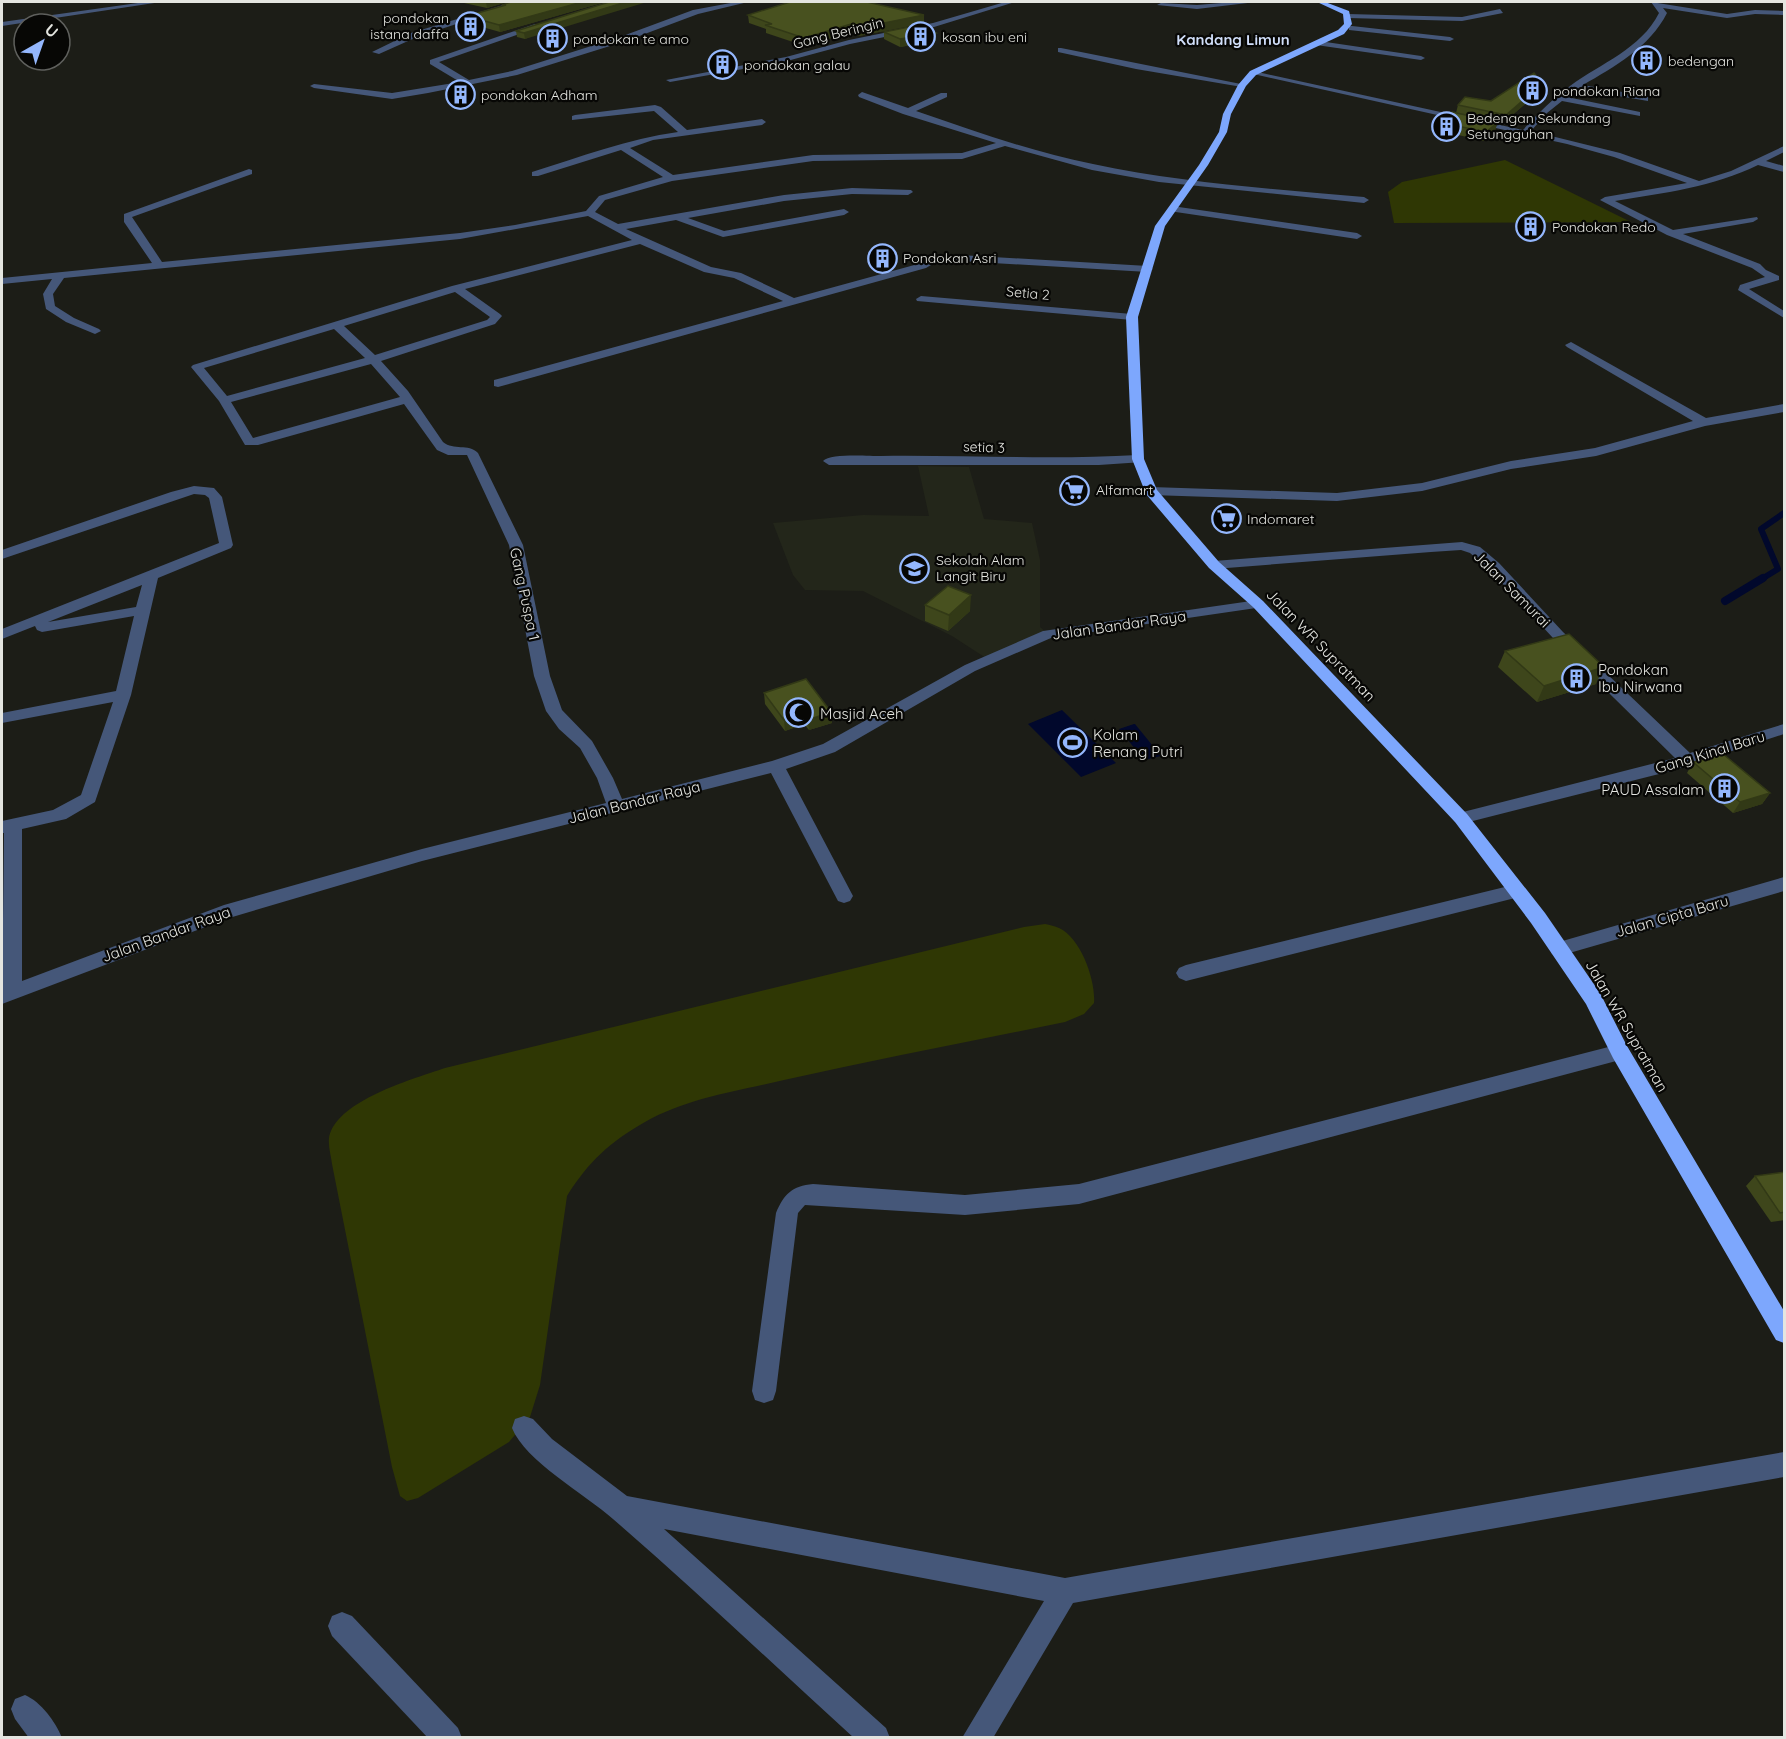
<svg xmlns="http://www.w3.org/2000/svg" width="1786" height="1739" viewBox="0 0 1786 1739" font-family="Quicksand,sans-serif">
<style>
.built{fill:#23261a}
.green{fill:#2f3704}
.water{fill:#01082c}
.lines{fill:none;stroke-linecap:round;stroke-linejoin:round}
.stream-far1{stroke:#01082c;stroke-width:6}
.stream{stroke:#01082c;stroke-width:8}
.minor{fill:#455779;fill-rule:evenodd}
.highway{fill:#7da7fd;fill-rule:evenodd}
.wall{fill:#3e461b}
.shaded-wall{fill:#323916}
.building{fill:#48511f;stroke:#323916;stroke-width:1.5}
.labels{text-anchor:middle;dominant-baseline:central;stroke-width:4.5;stroke-linejoin:round;paint-order:stroke}
.far-poi-label{font-size:14px;fill:#e4e5e0;stroke:#070705;text-anchor:start}
.far-street-label{font-size:14px;fill:#e4e5e0;stroke:#070705}
.far-quarter-label{font-size:15px;font-weight:bold;fill:#d0def9;stroke:#070705}
.street-label{font-size:15px;fill:#e4e5e0;stroke:#070705}
.poi-label{font-size:15px;fill:#e4e5e0;stroke:#070705;text-anchor:start}
</style>
<rect width="100%" height="100%" fill="#1c1d17"/>
<!-- built -->
<polygon class="built" points="918,466 969,467 984,519 1032,523 1040,560 1040,627 1048,634 989,660 952,636 863,591 805,590 793,575 773,523 863,515 929,516"/>
<!-- green -->
<g class="green">
<polygon points="1505,160 1631,222 1394,223 1388,192 1402,182"/>
<path d="M1045 924C1050 925 1055 926 1059 928 1081 938 1096 981 1094 1003L1084 1014 1065 1022C972 1041 878 1059 784 1080 738 1091 687 1098 645 1122 610 1142 589 1161 567 1196L540 1385 530 1417 509 1442 418 1498 407 1501 400 1496 392 1467 332 1164C331 1154 326 1141 331 1131 346 1098 413 1079 445 1068L1024 927Z"/>
</g>
<!-- water -->
<g class="water">
<polygon points="1062,710 1116,763 1081,777 1028,724"/>
<polygon points="1134,724 1135,724 1161,756 1144,760 1119,729"/>
</g>
<g class="lines">
<!-- stream-far1 -->
<polyline class="stream-far1" points="1760,580 1778,569 1761,529 1784,513"/>
<!-- stream -->
<polyline class="stream" points="1725,601 1763,578"/>
<!-- minor -->
<g class="minor">
<polygon points="145,2 161,2 2,26 2,22"/>
<polygon points="513,2 523,2 417,37 379,54 372,52 411,33"/>
<polygon points="736,2 748,2 698,14 626,41 517,75 428,93 392,99 314,88 310,86 314,84 392,93 460,82 430,64 430,60 535,24 542,26 439,62 469,80 512,71 620,37 693,10"/>
<polygon points="1005,2 1015,2 934,27 850,44 787,61 670,82 666,80 786,57 849,40 933,23"/>
<polygon points="1234,2 1256,2 1197,9 1157,5 1161,3 1197,5"/>
<path d="M1651 2 1727 14 1755 10 1784 11V15L1755 14 1727 18 1663 8 1667 13C1650 47 1614 67 1583 85L1645 96 1648 97V101L1577 89 1567 97 1640 112V116L1562 101 1547 113 1531 131 1620 153 1699 181 1731 171 1784 146V152L1766 161 1784 166V172L1758 165C1713 187 1664 193 1615 201L1673 230 1757 217 1758 219 1753 222 1683 234 1760 264 1766 270 1779 276V280L1749 289 1784 311V318L1738 290 1740 285 1765 277 1752 268 1667 235 1600 200 1605 197 1687 183 1614 157 1567 144 1249 73 1253 71 1523 130C1538 113 1553 99 1570 86 1601 63 1641 49 1659 13Z"/>
<polygon points="1500,9 1503,13 1462,21 1348,18 1344,16 1348,14 1462,17"/>
<polygon points="1352,26 1450,37 1454,39 1450,41 1349,30 1349,26"/>
<polygon points="1319,41 1421,56 1425,58 1421,60 1316,45 1316,41"/>
<polygon points="1061,48 1246,85 1242,87 1136,69 1058,52 1058,48"/>
<path d="M862 92 908 108 941 93H947V97L916 111C975 131 1032 152 1093 164 1182 183 1274 189 1364 197L1369 200 1364 203 1159 182 1092 170 1005 146 962 159 813 161 672 181 605 200 595 212 618 224 784 195 852 188 911 190 913 192 908 195 852 194 784 201 688 218 724 231 844 209 849 212 844 215 723 237 676 220 626 229 711 267 741 273 794 298 918 264 934 256 959 255 1148 266 1153 269 1148 272 959 261 936 262 926 268 498 387 494 386V380L783 301 734 278 704 272 640 244 465 289 500 314 502 316 495 324 381 361 408 391 443 442C454 451 468 443 478 453L523 545 550 676 562 710 592 741 613 778 622 799 772 761 823 744 965 665 1043 631 1258 600 1265 604 1263 607 1051 638 975 671 835 752 786 769 853 896 850 901 844 903 838 901 771 773 422 861 229 918 2 1004 4 833H2V821L53 810 81 795 113 702 2 723V713L116 691 134 616 42 632 37 630 35 626 2 639V629L219 543 209 498 205 495 194 494 2 559V550L171 492 194 486 214 488 222 497 233 545 231 548 158 578 131 695 95 802 66 819 22 829V981L224 905 422 849 606 803 597 778 580 748 559 729 546 711 534 676 509 545 467 455H448L437 450 404 404 258 445H245L219 401 191 367 193 365 452 286 632 240 588 216 460 239 64 278 53 294 55 306 74 318 99 329 101 331 95 334 66 322 46 309 43 294 52 279 2 284V278L152 263 124 222V214L249 169 252 170V174L132 217 162 262 460 233 515 225 586 211 599 196 663 177 621 150 538 176H532V172C580 157 628 139 678 132L654 111 572 120V116L575 115 655 105 661 107 687 130 762 119 766 122 762 125 653 140 630 148 673 175 813 155 962 153 996 143 903 114 859 97 858 95ZM455 292 490 317 487 320 375 355 344 326ZM334 329 365 358 227 396 204 368ZM371 364 400 397 253 438 231 402ZM142 585 136 607 48 622Z"/>
<polygon points="1172,206 1357,233 1362,236 1357,239 1169,211 1169,207"/>
<polygon points="921,296 1132,314 1138,317 1132,320 917,301 916,299"/>
<polygon points="1571,342 1706,418 1784,404 1784,412 1705,426 1596,456 1511,469 1422,491 1337,501 1151,495 1144,491 1151,487 1337,493 1422,483 1511,461 1595,448 1693,421 1567,347 1565,345"/>
<path d="M1138 455 1143 456 1144 459 1143 462 1099 465H829L823 461C830 453 868 456 881 456 967 455 1052 460 1138 455Z"/>
<polygon points="1462,542 1480,547 1499,563 1563,632 1690,753 1784,724 1784,734 1671,771 1461,824 1455,822 1452,818 1455,814 1675,758 1553,638 1489,569 1470,553 1461,550 1431,552 1214,569 1207,565 1214,561"/>
<polygon points="1784,877 1784,891 1559,956 1552,954 1550,949 1552,944 1559,942"/>
<polygon points="1517,884 1523,886 1526,891 1523,896 1186,981 1179,978 1176,973 1179,968 1186,965"/>
<path d="M1620 1044 1627 1046 1630 1052 1627 1058 1620 1060 1079 1204 965 1215 805 1205 798 1213 776 1391 773 1400 764 1403 755 1400 752 1391 776 1213C784 1194 792 1186 813 1184L965 1195 1079 1184Z"/>
<path d="M524 1416 533 1419 552 1439 627 1496 1065 1578 1784 1452V1477L1073 1603 993 1738H962L1044 1601 664 1529 886 1728 890 1738H854C774 1665 695 1590 613 1519 585 1494 525 1461 512 1428L515 1419Z"/>
<polygon points="342,1612 352,1616 458,1728 462,1738 428,1738 332,1636 328,1626 332,1616"/>
<path d="M25 1695C41 1702 55 1721 62 1738H29L15 1719 11 1709 15 1699Z"/>
</g>
<!-- highway -->
<polygon class="highway" points="1317,2 1325,2 1349,11 1352,24 1344,34 1256,75 1246,86 1231,114 1227,132 1208,165 1165,226 1138,317 1144,459 1157,490 1219,562 1263,601 1467,814 1545,913 1600,993 1627,1046 1784,1311 1784,1343 1776,1340 1613,1058 1586,1004 1531,923 1455,822 1253,607 1209,568 1146,494 1132,459 1126,317 1155,226 1199,165 1219,132 1223,114 1238,85 1250,71 1338,30 1344,24 1343,14"/>
</g>
<!-- wall -->
<g class="wall">
<polygon points="463,2 507,2 487,8 464,3"/>
<polygon points="511,2 605,2 500,32 468,23 467,16 502,6 502,5"/>
<polygon points="609,2 525,39 517,37 516,31"/>
<polygon points="748,15 924,15 924,23 859,36 851,32 805,46 766,33 766,29 749,23"/>
<polygon points="884,32 936,41 900,47 884,39"/>
<polygon points="1542,84 1539,92 1503,123 1498,122 1495,130 1484,141 1441,131 1443,123 1456,113 1458,105 1491,101"/>
<polygon points="925,605 970,611 948,631 925,621"/>
<polygon points="1505,651 1596,684 1537,702 1498,667"/>
<polygon points="764,693 832,723 809,730 804,724 785,731 765,704"/>
<polygon points="1693,762 1770,793 1762,804 1733,813 1687,773"/>
<polygon points="1785,1172 1785,1220 1771,1222 1746,1186 1755,1176"/>
</g>
<!-- shaded-wall -->
<g class="shaded-wall">
<polygon points="486,2 507,2 487,8"/>
<polygon points="582,2 605,2 500,32 499,25"/>
<polygon points="626,2 647,2 525,39 524,33"/>
<polygon points="924,15 924,23 859,36 859,28"/>
<polygon points="851,24 851,32 805,46 804,38"/>
<polygon points="936,33 936,41 900,47 900,39"/>
<polygon points="1542,84 1539,92 1503,123 1506,115"/>
<polygon points="1498,122 1495,130 1484,141 1486,132"/>
<polygon points="971,595 970,611 948,631 949,615"/>
<polygon points="1604,667 1596,684 1537,702 1544,686"/>
<polygon points="831,712 832,723 809,730 808,720"/>
<polygon points="804,713 804,724 785,731 784,720"/>
<polygon points="1770,793 1762,804 1733,813 1740,802"/>
</g>
<!-- building -->
<g class="building">
<polygon points="511,2 582,2 499,25 467,16 506,5 502,5"/>
<polygon points="609,2 626,2 524,33 516,31"/>
<polygon points="790,2 867,2 924,15 859,28 851,24 804,38 765,25 772,24 748,15"/>
<polygon points="919,25 936,33 900,39 884,32"/>
<polygon points="1534,73 1542,84 1506,115 1458,105 1465,97 1491,101"/>
<polygon points="1452,112 1498,122 1486,132 1443,123"/>
<polygon points="948,586 971,595 949,615 925,605"/>
<polygon points="1569,634 1604,667 1544,686 1505,651"/>
<polygon points="806,679 831,712 808,720 804,713 784,720 764,693"/>
<polygon points="1723,754 1770,793 1740,802 1693,762"/>
<polygon points="1785,1172 1785,1212 1780,1213 1755,1176"/>
</g>
<!-- icons -->
<defs>
<symbol id="building-ring" viewBox="-11 -11 22 22"><circle r="9.5" fill="#070705" stroke="#94b7fd" stroke-width="1.5"/><path d="M-4-6H4V6H1V3H-1V6H-4ZM-2.5-4.3h1.7v1.8h-1.7ZM.8-4.3h1.7v1.8H.8ZM-2.5-1h1.7V.8h-1.7ZM.8-1h1.7V.8H.8Z" fill="#94b7fd"/></symbol>
<symbol id="supermarket-ring" viewBox="-11 -11 22 22"><circle r="9.5" fill="#070705" stroke="#94b7fd" stroke-width="1.5"/><path d="M-6-5.5h2.5l.6 2H6L4.5 2H-2.5L-4.4-4H-6ZM-1.5 3.2a1.3 1.3 0 1 0 .1 0ZM3 3.2a1.3 1.3 0 1 0 .1 0Z" fill="#94b7fd"/></symbol>
<symbol id="school-ring" viewBox="-11 -11 22 22"><circle r="9.5" fill="#070705" stroke="#94b7fd" stroke-width="1.5"/><path d="M0-5L7-2L0 1L-7-2ZM-4 1L0 2.5L4 1V4Q0 6-4 4Z" fill="#94b7fd"/></symbol>
<symbol id="mosque-ring" viewBox="-11 -11 22 22"><circle r="9.5" fill="#070705" stroke="#94b7fd" stroke-width="1.5"/><path d="M3.5-4.9A6 6 0 1 0 3.5 4.9A5 5 0 1 1 3.5-4.9Z" fill="#94b7fd"/></symbol>
<symbol id="stadium-ring" viewBox="-11 -11 22 22"><circle r="9.5" fill="#070705" stroke="#94b7fd" stroke-width="1.5"/><path d="M0-5a6.5 5 0 1 0 0 10a6.5 5 0 1 0 0-10ZM-3.5-1.8h7v3.6h-7Z" fill="#94b7fd"/></symbol>
</defs>
<g fill-rule="evenodd">
<use href="#building-ring" x="454" y="10" width="33" height="33"/>
<use href="#building-ring" x="904" y="20" width="33" height="33"/>
<use href="#building-ring" x="536" y="22" width="33" height="33"/>
<use href="#building-ring" x="1630" y="44" width="33" height="33"/>
<use href="#building-ring" x="706" y="48" width="33" height="33"/>
<use href="#building-ring" x="1516" y="74" width="33" height="33"/>
<use href="#building-ring" x="444" y="78" width="33" height="33"/>
<use href="#building-ring" x="1430" y="110" width="33" height="33"/>
<use href="#building-ring" x="1514" y="210" width="33" height="33"/>
<use href="#building-ring" x="866" y="242" width="33" height="33"/>
<use href="#supermarket-ring" x="1058" y="474" width="33" height="33"/>
<use href="#supermarket-ring" x="1210" y="502" width="33" height="33"/>
<use href="#school-ring" x="898" y="552" width="33" height="33"/>
<use href="#building-ring" x="1560" y="662" width="33" height="33"/>
<use href="#mosque-ring" x="782" y="696" width="33" height="33"/>
<use href="#stadium-ring" x="1056" y="726" width="33" height="33"/>
<use href="#building-ring" x="1708" y="772" width="33" height="33"/>
</g>
<g class="labels">
<!-- far-poi labels -->
<g class="far-poi-label">
<text x="449" y="18" text-anchor="end">pondokan<tspan x="449" dy="16">istana daffa</tspan></text>
<text x="942" y="37">kosan ibu eni</text>
<text x="573" y="39">pondokan te amo</text>
<text x="1668" y="61">bedengan</text>
<text x="744" y="65">pondokan galau</text>
<text x="1553" y="91">pondokan Riana</text>
<text x="481" y="95">pondokan Adham</text>
<text x="1467" y="118">Bedengan Sekundang<tspan x="1467" dy="16">Setungguhan</tspan></text>
<text x="1552" y="227">Pondokan Redo</text>
<text x="903" y="258">Pondokan Asri</text>
<text x="1096" y="490">Alfamart</text>
<text x="1247" y="519">Indomaret</text>
<text x="936" y="560">Sekolah Alam<tspan x="936" dy="16">Langit Biru</tspan></text>
</g>
<!-- far-street labels -->
<g class="far-street-label">
<text transform="translate(838 33) rotate(-14)">Gang Beringin</text>
<text transform="translate(1028 293) rotate(5)">Setia 2</text>
<text transform="translate(984 447) rotate(2)">setia 3</text>
</g>
<!-- far-quarter labels -->
<g class="far-quarter-label">
<text x="1233" y="39">Kandang Limun</text>
</g>
<!-- street labels -->
<g class="street-label">
<text transform="translate(1512 589) rotate(45)">Jalan Samurai</text>
<text transform="translate(525 594) rotate(78)">Gang Puspa 1</text>
<text transform="translate(1119 625) rotate(-8)">Jalan Bandar Raya</text>
<text transform="translate(1321 645) rotate(46)">Jalan WR Supratman</text>
<text transform="translate(1710 752) rotate(-17)">Gang Kinal Baru</text>
<text transform="translate(634 802) rotate(-14)">Jalan Bandar Raya</text>
<text transform="translate(1672 916) rotate(-16)">Jalan Cipta Baru</text>
<text transform="translate(166 934) rotate(-20)">Jalan Bandar Raya</text>
<text transform="translate(1627 1026) rotate(60)">Jalan WR Supratman</text>
</g>
<!-- poi labels -->
<g class="poi-label">
<text x="1598" y="669">Pondokan<tspan x="1598" dy="17">Ibu Nirwana</tspan></text>
<text x="820" y="713">Masjid Aceh</text>
<text x="1093" y="734">Kolam<tspan x="1093" dy="17">Renang Putri</tspan></text>
<text x="1704" y="789" text-anchor="end">PAUD Assalam</text>
</g>
</g>
<!-- border -->
<rect width="1786" height="1739" fill="none" stroke="#e4e5e0" stroke-width="6"/>
<!-- north arrow -->
<g transform="translate(42 42) rotate(40)"><circle r="28" fill="#070705" stroke="#5f605d" stroke-width="1.5"/>
<path d="M0-4.5L10 22L0 15L-10 22Z" fill="#94b7fd"/>
<text y="-9" font-size="16" font-weight="bold" text-anchor="middle" fill="#e4e5e0">U</text>
</g>
</svg>
